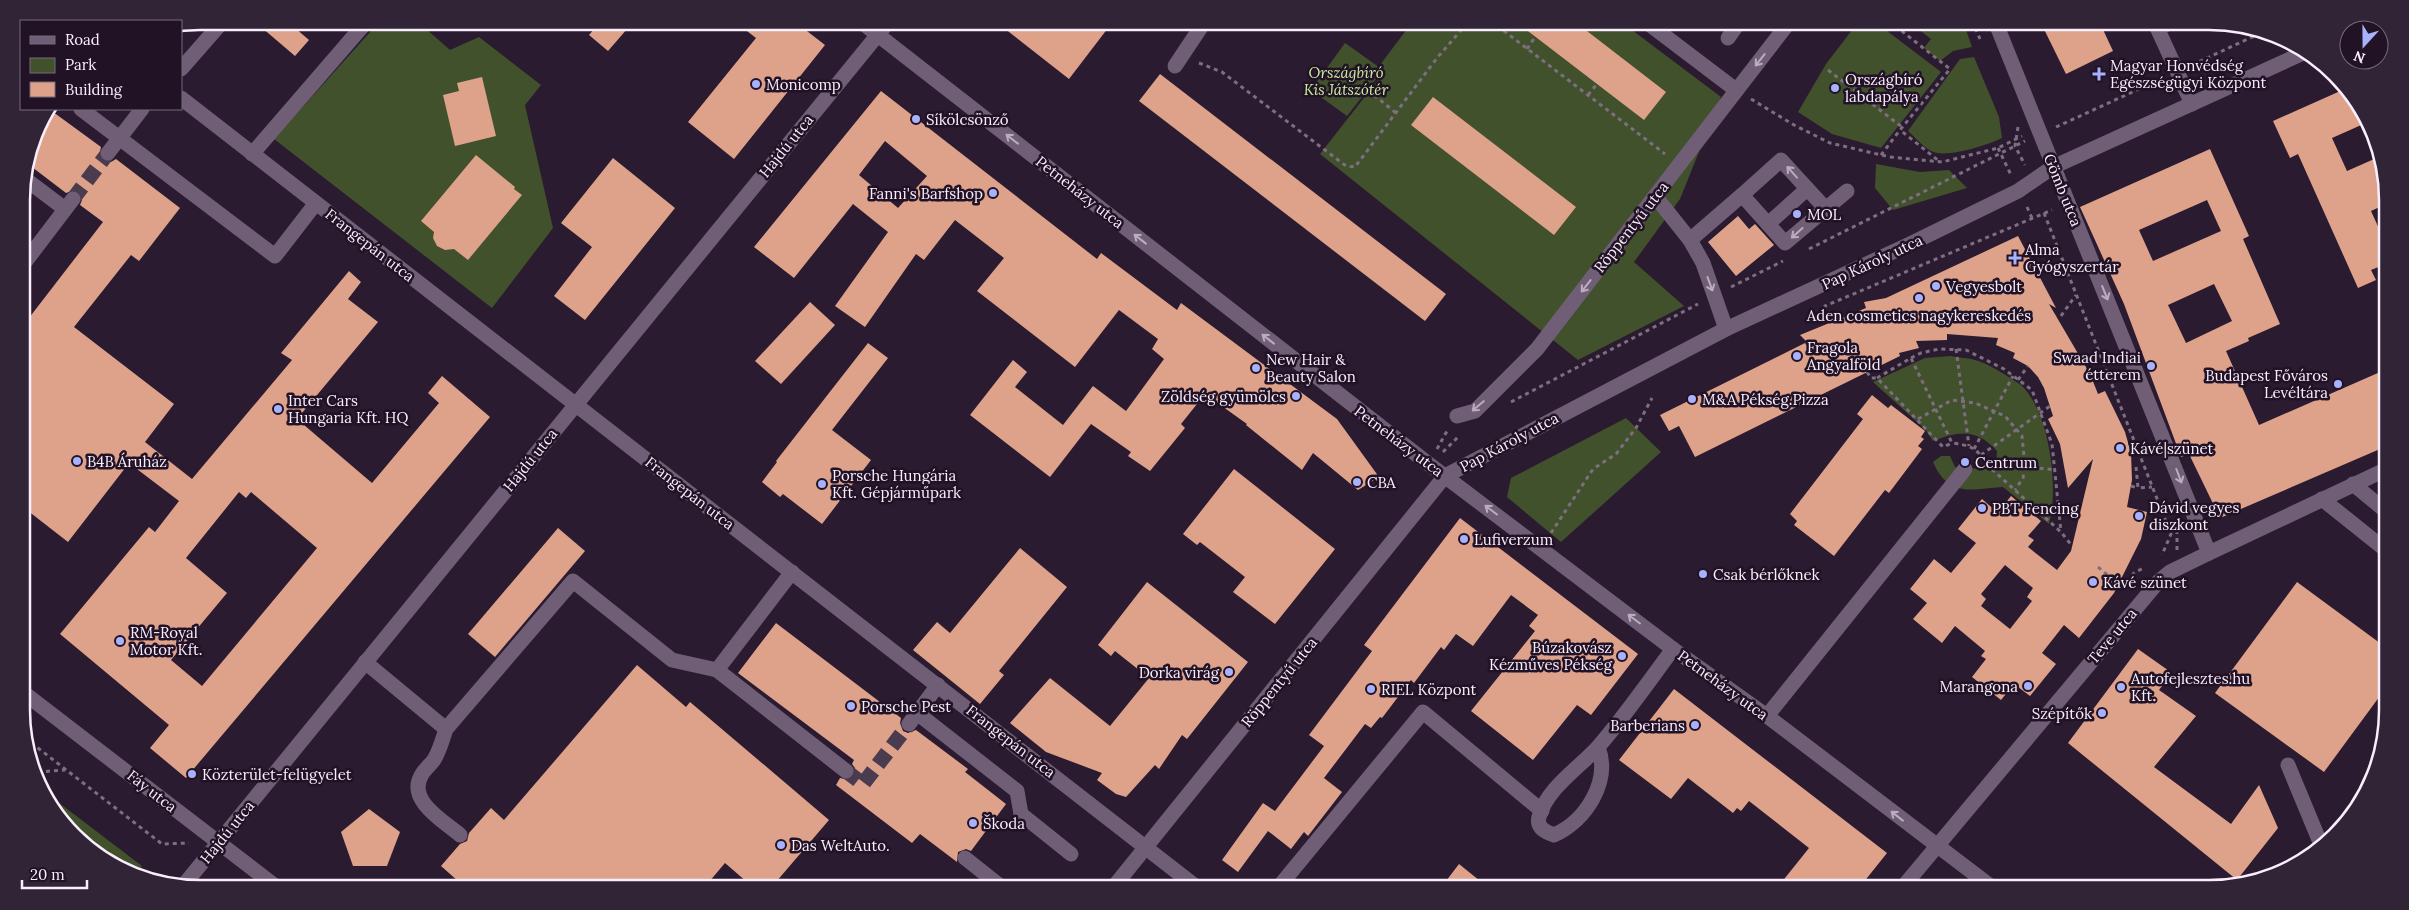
<svg xmlns="http://www.w3.org/2000/svg" width="2409" height="910" viewBox="0 0 2409 910" font-family="Lora,serif">
<style>
.green{fill:#41512b}
.building{fill:#dea28a;fill-rule:evenodd}
.lines{fill:none;stroke-linecap:round;stroke-linejoin:round}
.minor-tunnel{stroke:#4a3b4f;stroke-width:15;stroke-dasharray:15 8;stroke-linecap:butt}
.path{stroke:#7d6f81;stroke-width:3;stroke-dasharray:4 4;stroke-linecap:butt}
.minor{stroke:#705e76;stroke-width:15}
.oneway{stroke:#bbadc0}
.poi-dot{fill:#a7b1fc;stroke:#211226;stroke-width:2}
.labels{text-anchor:middle;dominant-baseline:central;stroke-width:5;stroke-linejoin:round;paint-order:stroke}
.poi-label{font-size:15px;fill:#f9eefc;stroke:#211226;text-anchor:start}
.park-label{font-size:15px;font-style:italic;fill:#cbef9f;stroke:#211226}
.street-label{font-size:15px;fill:#f9eefc;stroke:#211226}
.rim{fill:none;stroke:#f9eefc;stroke-width:2.5}
</style>
<rect width="100%" height="100%" fill="#2b1b30"/>
<!-- green -->
<g class="green">
<polygon points="380,21 417,21 450,50 479,37 541,85 525,105 553,228 492,308 274,139"/>
<polygon points="1413,21 1620,21 1721,97 1680,199 1634,262 1684,306 1578,360 1320,154 1385,71 1380,65"/>
<polygon points="1859,21 1874,21 1941,72 1881,148 1832,134 1798,112 1826,64"/>
<polygon points="1908,21 1963,21 1972,47 1953,51 1940,61 1924,48 1931,39"/>
<polygon points="1345,43 1383,70 1347,116 1311,90"/>
<path d="M1974 57 1999 117 2002 138C1988 145 1945 159 1931 151 1923 147 1915 137 1908 131L1960 59Z"/>
<polygon points="1876,164 1920,172 1949,170 1967,188 1893,210 1875,188"/>
<path d="M1951 356C1960 358 1972 358 1981 362 1990 365 2013 379 2021 385 2050 412 2059 488 2049 524L2003 487C1970 489 1949 498 1933 462L1941 456H1950L1955 467 1967 474 1972 469 1982 467 1990 471 1996 466 1997 451C1976 428 1959 431 1933 441L1925 429 1873 382 1925 358Z"/>
<polygon points="1626,418 1661,452 1561,542 1507,497 1511,478"/>
<polygon points="50,796 142,866 135,874 65,828"/>
</g>
<!-- building -->
<g class="building">
<polygon points="254,21 287,21 309,40 295,56"/>
<polygon points="601,21 634,21 608,51 589,35"/>
<polygon points="734,21 794,21 825,45 734,159 688,122 756,38"/>
<polygon points="995,21 1099,21 1108,28 1069,79"/>
<polygon points="1515,21 1574,21 1666,92 1644,120"/>
<polygon points="2040,21 2099,21 2113,51 2066,74"/>
<polygon points="1160,74 1446,294 1425,321 1139,101"/>
<polygon points="482,77 496,136 455,146 443,95 459,91 457,83"/>
<polygon points="2347,88 2368,122 2332,138 2347,171 2381,156 2386,176 2386,204 2371,211 2386,244 2386,264 2371,270 2376,280 2358,288 2298,154 2290,158 2273,121"/>
<path d="M881 91 1097 259 1101 253 1177 310 1181 303 1337 419 1379 477 1358 490 1313 453 1302 470 1246 425 1247 424 1205 394 1181 424 1185 428 1150 471 1128 456 1131 452 1091 424 1050 477 970 415 1013 360 1027 372 1015 387 1063 425 1093 386 1126 411 1164 359 1152 349 1158 339 1119 310 1075 367 977 291 1004 258 955 220 924 260 916 254 865 327 835 306 888 232 853 204 794 278 754 247ZM885 141 927 176 898 208 859 175Z"/>
<polygon points="1433,97 1576,207 1554,235 1411,125"/>
<path d="M49 109 101 147 99 156 103 161 111 162 116 159 180 208 139 261 131 255 74 327 174 404 145 442 192 479 292 360 281 353 349 271 361 282 348 299 378 322 297 419 372 483 439 403 428 393 442 376 490 417 186 778 150 748 169 725 60 634 149 527 155 532 179 501 129 463 68 542 23 507 22 327 103 222 80 205 82 200 79 192 74 190 66 193 28 164 40 121ZM239 492 246 498 251 492 317 548 202 686 171 660 227 593 186 558Z"/>
<path d="M2210 149 2249 236 2243 239 2280 324 2248 338 2249 341 2226 351 2259 425 2387 369V446L2220 518 2189 454 2181 457 2124 304 2080 207ZM2207 200 2221 231 2153 261 2139 230ZM2214 284 2232 321 2186 343 2168 305Z"/>
<polygon points="476,155 515,187 514,189 522,195 468,260 454,249 445,250 437,246 433,238 434,232 421,221"/>
<polygon points="613,158 675,208 585,320 554,296 592,247 561,223"/>
<polygon points="1738,216 1749,229 1755,224 1774,245 1736,276 1708,242"/>
<path d="M2018 236 2056 308 2049 304 2090 374 2098 394 2105 391 2125 432 2131 453 2132 480 2127 507 2147 512 2141 539 2114 593 2079 638 2064 625 2042 653 2056 664 2030 696 2014 684 2001 700 1972 677 1986 659 1981 656 1985 651 1955 626 1942 643 1913 619 1927 603 1910 589 1934 559 1951 573 1976 543 1958 529 1982 499 1998 513 2011 496 2041 521 2028 536 2034 540 2028 547 2057 570 2071 551 2093 459 2068 488 2060 444 2048 419 2053 416 2044 388 2038 377 2028 366 2013 358 2015 353 1996 345 1998 338 1947 334V340L1916 341 1919 348 1899 353 1900 356 1695 457 1679 426 1669 431 1660 415 1807 342 1800 335 1866 308 1864 302 1886 298ZM2005 565 2033 588 2027 597 2032 601 2010 629 1981 606 1986 599 1981 594Z"/>
<polygon points="810,302 835,325 781,384 755,361"/>
<polygon points="868,343 888,358 832,430 871,460 822,524 783,494 780,497 762,482 777,462 776,461"/>
<polygon points="1872,395 1888,408 1891,405 1925,431 1921,437 1924,439 1918,446 1922,449 1889,493 1885,490 1834,556 1794,525 1797,521 1790,514 1863,419 1857,414"/>
<polygon points="1234,469 1335,549 1275,624 1233,592 1245,577 1200,542 1197,545 1183,534"/>
<polygon points="1460,518 1638,654 1591,715 1577,705 1533,760 1471,711 1535,631 1529,626 1538,615 1511,595 1473,646 1456,634 1444,650 1441,647 1414,683 1411,680 1382,718 1380,717 1371,728 1365,724 1324,778 1342,792 1308,836 1304,832 1291,849 1268,831 1238,872 1222,860 1263,803 1275,811 1324,746 1309,735 1372,651 1364,645"/>
<polygon points="558,528 585,551 495,657 468,634"/>
<polygon points="1020,548 1067,587 999,671 1004,675 980,704 913,650 937,622 950,633"/>
<polygon points="1147,582 1248,662 1187,739 1182,735 1159,769 1155,765 1126,797 1116,794 1097,780 1102,773 1046,752 1010,723 1050,678 1110,726 1149,678 1115,651 1111,656 1098,645"/>
<polygon points="2297,582 2388,649 2388,685 2324,772 2215,693"/>
<polygon points="776,623 901,718 900,723 903,731 908,733 916,730 968,769 965,772 1006,804 971,851 966,849 958,852 957,862 920,834 912,843 836,785 840,778 849,780 854,776 855,768 852,764 854,760 738,673"/>
<polygon points="2138,649 2172,673 2159,690 2196,716 2154,767 2231,824 2259,785 2278,828 2237,880 2068,743"/>
<polygon points="637,665 686,707 690,702 829,820 770,889 755,889 725,863 703,889 467,889 441,866 460,844 467,841 469,833 491,808 504,820"/>
<polygon points="1674,689 1887,853 1859,888 1777,888 1809,848 1749,801 1741,811 1737,808 1733,813 1688,778 1671,799 1619,760"/>
<polygon points="369,809 400,832 387,866 353,866 341,832"/>
<polygon points="1459,864 1490,889 1440,889"/>
</g>
<g class="lines">
<!-- minor-tunnel -->
<g class="minor-tunnel">
<polyline points="73,199 108,153"/>
<polyline points="846,771 863,784 909,724"/>
</g>
<!-- path -->
<g class="path">
<polyline points="1491,21 1665,154"/>
<polyline points="1827,21 1840,30 1848,21"/>
<polyline points="1889,21 1950,69 1900,130 1939,161"/>
<polyline points="1972,21 1980,39"/>
<polyline points="1527,49 1535,37"/>
<polyline points="1199,63 1222,72 1346,166 1355,167 1437,58 1469,21"/>
<polyline points="2192,65 2265,31"/>
<polyline points="1828,70 1902,127"/>
<polyline points="1368,90 1396,113"/>
<polyline points="1588,95 1597,84"/>
<polyline points="1751,99 1794,125 1830,143 1890,157 1942,162 1998,148 2022,136"/>
<polyline points="2018,127 2015,146 2025,165"/>
<polyline points="2056,127 2161,79"/>
<polyline points="1998,148 2011,175"/>
<polyline points="1881,155 1900,130"/>
<polyline points="2027,207 2032,218"/>
<polyline points="2044,213 2171,534 2162,555"/>
<polyline points="1809,249 2025,141"/>
<polyline points="1731,287 1783,261"/>
<polyline points="2061,316 2076,295"/>
<polyline points="1835,321 1825,306 2052,210"/>
<polyline points="1956,349 1969,446"/>
<polyline points="1911,358 1921,353 1939,349 1966,350 2004,369 2032,390 2052,444 2061,532"/>
<polyline points="1867,372 1871,378 1877,378 1943,447 1952,443"/>
<path d="M1877 378 1911 358 1952 443C1967 445 1978 447 1984 462L2061 532 2072 546"/>
<polyline points="2018,380 2028,366"/>
<polyline points="1511,402 1698,304"/>
<polyline points="1918,419 1952,400 1975,403 2005,416 2022,436 2025,467 2023,478 2015,490"/>
<polyline points="1437,449 1447,431"/>
<polyline points="1974,449 2013,376"/>
<polyline points="1443,452 1460,435"/>
<polyline points="1981,455 2050,406"/>
<polyline points="1984,462 2056,470"/>
<polyline points="2136,467 2138,488 2152,487"/>
<polyline points="2131,486 2138,488"/>
<polyline points="1551,533 1593,469 1616,454 1636,428 1652,398"/>
<polyline points="2177,550 2177,527"/>
<polyline points="2098,567 2123,588 2134,573 2145,567"/>
<polyline points="25,738 162,844 189,843"/>
<polyline points="38,772 65,770"/>
<polyline points="1088,889 1094,881"/>
</g>
<!-- minor -->
<g class="minor">
<polyline points="860,21 1430,465 1673,649 1767,716 1993,888"/>
<polyline points="1645,21 1736,90"/>
<polyline points="1995,21 2209,553"/>
<polyline points="2154,21 2192,104"/>
<polyline points="2156,25 2165,25 2173,21"/>
<polyline points="1728,38 1740,21"/>
<polyline points="1175,66 1205,21"/>
<polyline points="181,69 223,21"/>
<polyline points="181,98 1199,889"/>
<polyline points="81,109 275,256 316,203"/>
<polyline points="108,153 142,109"/>
<polyline points="252,154 367,21"/>
<polyline points="24,178 65,209"/>
<polyline points="1742,195 1781,160 1825,208"/>
<polyline points="1655,196 1690,240 1703,263 1726,329"/>
<polyline points="1768,224 1807,189"/>
<polyline points="1690,240 1742,195 1785,243 1847,191"/>
<polyline points="22,266 73,199"/>
<polyline points="1457,416 1475,411 1537,349 1790,21"/>
<polyline points="2353,484 2387,512"/>
<polyline points="2322,499 2387,551"/>
<polyline points="792,572 717,670 846,771"/>
<polyline points="365,662 446,729"/>
<polyline points="24,693 279,889"/>
<polyline points="917,713 1017,791 1021,814 1071,854"/>
<polyline points="1767,716 1965,469"/>
<polyline points="909,724 938,685"/>
<path d="M1598 747C1611 781 1586 821 1554 835 1546 832 1536 828 1539 817 1547 788 1579 768 1598 747 1625 716 1649 681 1673 649"/>
<polyline points="2288,765 2322,847"/>
<path d="M460 835C445 822 407 801 421 776 424 769 432 764 435 758 440 749 443 738 446 729L573 581 672 660 717 670"/>
<polyline points="965,858 1004,889"/>
<polyline points="183,886 889,21"/>
<polyline points="1902,888 2158,582 2170,572 2209,553 2387,469"/>
<polyline points="1112,889 1445,476 1726,329 1910,244 2018,191 2053,167 2301,54"/>
<polyline points="1277,889 1423,712 1542,811"/>
</g>
</g>
<!-- one-way arrows -->
<defs><path id="oneway-shaft" d="M-6 0H5M1.5-3L5.5 0L1.5 3" fill="none" stroke-width="1.6" stroke-linecap="round" stroke-linejoin="round" transform="scale(1.25)"/></defs>
<g class="oneway">
<use href="#oneway-shaft" transform="translate(1760 60) rotate(128)"/>
<use href="#oneway-shaft" transform="translate(1012 139) rotate(-142)"/>
<use href="#oneway-shaft" transform="translate(1792 172) rotate(-132)"/>
<use href="#oneway-shaft" transform="translate(1797 233) rotate(138)"/>
<use href="#oneway-shaft" transform="translate(1140 239) rotate(-142)"/>
<use href="#oneway-shaft" transform="translate(1710 284) rotate(70)"/>
<use href="#oneway-shaft" transform="translate(1586 286) rotate(128)"/>
<use href="#oneway-shaft" transform="translate(2105 293) rotate(68)"/>
<use href="#oneway-shaft" transform="translate(1268 339) rotate(-142)"/>
<use href="#oneway-shaft" transform="translate(1478 406) rotate(140)"/>
<use href="#oneway-shaft" transform="translate(2179 476) rotate(69)"/>
<use href="#oneway-shaft" transform="translate(1491 510) rotate(-143)"/>
<use href="#oneway-shaft" transform="translate(1634 619) rotate(-143)"/>
<use href="#oneway-shaft" transform="translate(1897 816) rotate(-142)"/>
</g>
<!-- markers -->
<g class="poi-dot">
<path d="M2096.5 66.5h5v5h5v5h-5v5h-5v-5h-5v-5h5z"/>
<circle cx="756" cy="84" r="5"/>
<circle cx="1835" cy="88" r="5"/>
<circle cx="916" cy="119" r="5"/>
<circle cx="993" cy="193" r="5"/>
<circle cx="1797" cy="214" r="5"/>
<path d="M2012.5 250.5h5v5h5v5h-5v5h-5v-5h-5v-5h5z"/>
<circle cx="1936" cy="286" r="5"/>
<circle cx="1919" cy="298" r="5"/>
<circle cx="1797" cy="356" r="5"/>
<circle cx="2151" cy="366" r="5"/>
<circle cx="1256" cy="368" r="5"/>
<circle cx="2338" cy="384" r="5"/>
<circle cx="1296" cy="396" r="5"/>
<circle cx="1692" cy="399" r="5"/>
<circle cx="278" cy="409" r="5"/>
<circle cx="2120" cy="448" r="5"/>
<circle cx="77" cy="461" r="5"/>
<circle cx="1965" cy="462" r="5"/>
<circle cx="1357" cy="482" r="5"/>
<circle cx="822" cy="484" r="5"/>
<circle cx="1982" cy="508" r="5"/>
<circle cx="2139" cy="516" r="5"/>
<circle cx="1464" cy="539" r="5"/>
<circle cx="1703" cy="574" r="5"/>
<circle cx="2093" cy="582" r="5"/>
<circle cx="120" cy="641" r="5"/>
<circle cx="1622" cy="656" r="5"/>
<circle cx="1229" cy="672" r="5"/>
<circle cx="2028" cy="686" r="5"/>
<circle cx="2121" cy="687" r="5"/>
<circle cx="1371" cy="689" r="5"/>
<circle cx="851" cy="706" r="5"/>
<circle cx="2102" cy="713" r="5"/>
<circle cx="1695" cy="725" r="5"/>
<circle cx="192" cy="774" r="5"/>
<circle cx="973" cy="823" r="5"/>
<circle cx="781" cy="845" r="5"/>
</g>
<g class="labels">
<!-- poi labels -->
<g class="poi-label">
<text x="2110" y="65">Magyar Honvédség<tspan x="2110" dy="17">Egészségügyi Központ</tspan></text>
<text x="1845" y="79">Országbíró<tspan x="1845" dy="17">labdapálya</tspan></text>
<text x="766" y="84">Monicomp</text>
<text x="926" y="119">Síkölcsönző</text>
<text x="983" y="193" text-anchor="end">Fanni's Barfshop</text>
<text x="1807" y="214">MOL</text>
<text x="2025" y="249">Alma<tspan x="2025" dy="17">Gyógyszertár</tspan></text>
<text x="1946" y="286">Vegyesbolt</text>
<text x="1919" y="315" text-anchor="middle">Aden cosmetics nagykereskedés</text>
<text x="1807" y="347">Fragola<tspan x="1807" dy="17">Angyalföld</tspan></text>
<text x="2141" y="357" text-anchor="end">Swaad Indiai<tspan x="2141" dy="17">étterem</tspan></text>
<text x="1266" y="359">New Hair &amp;<tspan x="1266" dy="17">Beauty Salon</tspan></text>
<text x="2328" y="375" text-anchor="end">Budapest Főváros<tspan x="2328" dy="17">Levéltára</tspan></text>
<text x="1286" y="396" text-anchor="end">Zöldség gyümölcs</text>
<text x="1702" y="399">M&amp;A Pékség.Pizza</text>
<text x="288" y="400">Inter Cars<tspan x="288" dy="17">Hungaria Kft. HQ</tspan></text>
<text x="2130" y="448">Kávé|szünet</text>
<text x="87" y="461">B4B Áruház</text>
<text x="1975" y="462">Centrum</text>
<text x="832" y="475">Porsche Hungária<tspan x="832" dy="17">Kft. Gépjárműpark</tspan></text>
<text x="1367" y="482">CBA</text>
<text x="2149" y="507">Dávid vegyes<tspan x="2149" dy="17">diszkont</tspan></text>
<text x="1992" y="508">PBT Fencing</text>
<text x="1474" y="539">Lufiverzum</text>
<text x="1713" y="574">Csak bérlőknek</text>
<text x="2103" y="582">Kávé szünet</text>
<text x="130" y="632">RM-Royal<tspan x="130" dy="17">Motor Kft.</tspan></text>
<text x="1612" y="647" text-anchor="end">Búzakovász<tspan x="1612" dy="17">Kézműves Pékség</tspan></text>
<text x="1219" y="672" text-anchor="end">Dorka virág</text>
<text x="2131" y="678">Autofejlesztes.hu<tspan x="2131" dy="17">Kft.</tspan></text>
<text x="2018" y="686" text-anchor="end">Marangona</text>
<text x="1381" y="689">RIEL Központ</text>
<text x="861" y="706">Porsche Pest</text>
<text x="2092" y="713" text-anchor="end">Szépítők</text>
<text x="1685" y="725" text-anchor="end">Barberians</text>
<text x="202" y="774">Közterület-felügyelet</text>
<text x="983" y="823">Škoda</text>
<text x="791" y="845">Das WeltAuto.</text>
</g>
<!-- park labels -->
<g class="park-label">
<text x="1346" y="72">Országbíró<tspan x="1346" dy="17">Kis Játszótér</tspan></text>
</g>
<!-- street labels -->
<g class="street-label">
<text transform="translate(786 146) rotate(-51)">Hajdú utca</text>
<text transform="translate(2063 190) rotate(68)">Gömb utca</text>
<text transform="translate(1080 192) rotate(38)">Petneházy utca</text>
<text transform="translate(1631 227) rotate(-52)">Röppentyű utca</text>
<text transform="translate(370 245) rotate(38)">Frangepán utca</text>
<text transform="translate(1872 262) rotate(-25)">Pap Károly utca</text>
<text transform="translate(1399 441) rotate(37)">Petneházy utca</text>
<text transform="translate(1509 442) rotate(-28)">Pap Károly utca</text>
<text transform="translate(530 460) rotate(-51)">Hajdú utca</text>
<text transform="translate(690 493) rotate(38)">Frangepán utca</text>
<text transform="translate(2112 636) rotate(-50)">Teve utca</text>
<text transform="translate(1279 682) rotate(-51)">Röppentyű utca</text>
<text transform="translate(1723 685) rotate(36)">Petneházy utca</text>
<text transform="translate(1011 741) rotate(38)">Frangepán utca</text>
<text transform="translate(152 791) rotate(38)">Fáy utca</text>
<text transform="translate(227 832) rotate(-51)">Hajdú utca</text>
</g>
</g>
<!-- crop -->
<path d="M0 0H2409V910H0ZM200 30H2209A170 170 0 0 1 2379 200V710A170 170 0 0 1 2209 880H200A170 170 0 0 1 30 710V200A170 170 0 0 1 200 30Z" fill="#322437" fill-rule="evenodd"/>
<path class="rim" d="M200 30H2209A170 170 0 0 1 2379 200V710A170 170 0 0 1 2209 880H200A170 170 0 0 1 30 710V200A170 170 0 0 1 200 30Z"/>
<!-- legend -->
<rect x="20" y="20" width="162" height="90" fill="#211226" stroke="#776a7c"/>
<rect x="30" y="36" width="25" height="8" fill="#705e76" stroke="#776a7c"/>
<text x="65" y="45" font-size="15" fill="#f9eefc">Road</text>
<rect x="30" y="58" width="25" height="15" fill="#41512b" stroke="#776a7c"/>
<text x="65" y="70" font-size="15" fill="#f9eefc">Park</text>
<rect x="30" y="82" width="25" height="15" fill="#dea28a" stroke="#776a7c"/>
<text x="65" y="95" font-size="15" fill="#f9eefc">Building</text>
<!-- north arrow -->
<g transform="translate(2364 45) rotate(201)"><circle r="24" fill="#211226" stroke="#776a7c"/>
<path d="M0-4L9 19L0 12L-9 19Z" fill="#a7b1fc"/>
<text y="-8" font-size="14" font-weight="bold" text-anchor="middle" fill="#f9eefc">N</text>
</g>
<!-- scale -->
<path d="M22 880v8h65v-8" fill="none" stroke="#f9eefc" stroke-width="2.5"/>
<text x="30" y="880" font-size="15" fill="#f9eefc" stroke="#211226" stroke-width="4" paint-order="stroke">20 m</text>
</svg>
